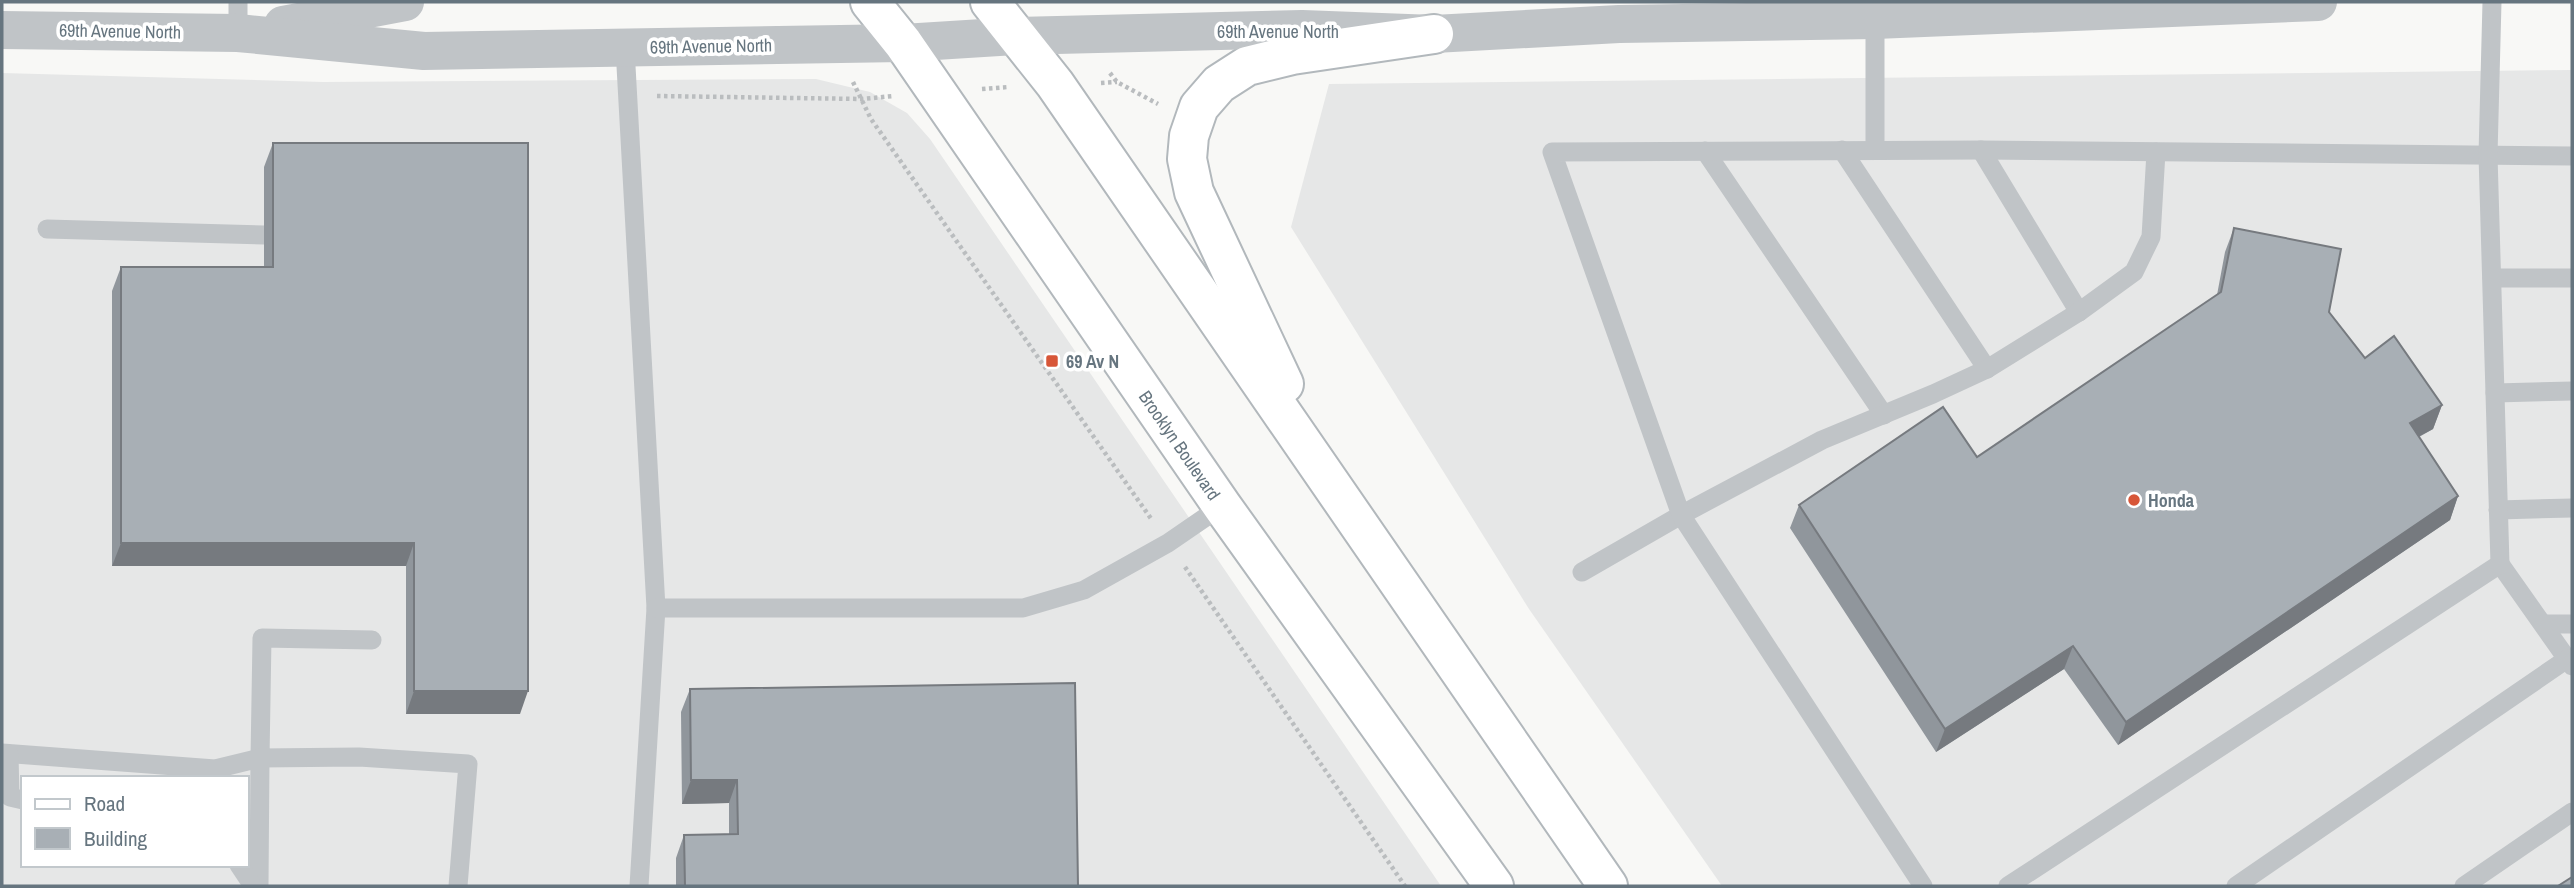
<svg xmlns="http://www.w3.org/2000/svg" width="2574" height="888" viewBox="0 0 2574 888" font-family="'Archivo Narrow',sans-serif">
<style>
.built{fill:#e6e7e7;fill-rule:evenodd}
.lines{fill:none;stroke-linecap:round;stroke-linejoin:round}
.secondary-casing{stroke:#b2b8bc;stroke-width:42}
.path{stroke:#babdbf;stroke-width:4.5;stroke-dasharray:3.5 3.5;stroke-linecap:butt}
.service{stroke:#c0c4c7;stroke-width:19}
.tertiary{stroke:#c0c4c7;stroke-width:38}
.secondary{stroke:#fff;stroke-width:38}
.wall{fill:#90969c}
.shaded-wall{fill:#767a7f}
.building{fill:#a8afb5;stroke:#767a7f;stroke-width:2}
.poi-dot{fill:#d75638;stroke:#fff;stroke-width:2.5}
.labels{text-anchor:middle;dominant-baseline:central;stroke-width:7;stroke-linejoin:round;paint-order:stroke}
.street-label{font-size:18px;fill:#66757f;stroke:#fff}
.poi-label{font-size:18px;font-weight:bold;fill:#66757f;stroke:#fff;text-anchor:start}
</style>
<rect width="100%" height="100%" fill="#f8f8f6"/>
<!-- built -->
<g class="built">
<polygon points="2572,70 2572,886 1722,886 1529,609 1291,227 1329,84"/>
<path d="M2 73 323 82 816 79 870 92 907 113 930 139 1441 886H2ZM23 778H247V865H23Z"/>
</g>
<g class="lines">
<defs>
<g id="secondary">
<path id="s1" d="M870 2 903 43 1222 506 1494 886"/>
<polyline points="990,2 1055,84 1608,886"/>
<polyline points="1284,384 1194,192 1187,159 1189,136 1199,107 1219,84 1247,66 1292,55 1434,34"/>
</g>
</defs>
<!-- secondary casing -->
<use href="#secondary" class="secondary-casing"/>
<!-- path -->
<g class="path">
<polyline points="1110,73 1117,82 1158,104"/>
<polyline points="853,82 871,119 1152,520"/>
<polyline points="1101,83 1117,82"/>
<polyline points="982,89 1008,87"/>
<polyline points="657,96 863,99 893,96"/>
<polyline points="1185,567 1405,886"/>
</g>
<!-- service -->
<g class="service">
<polyline points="238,2 238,33"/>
<polyline points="625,48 656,608 639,886"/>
<polyline points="1842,150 1987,369"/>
<polyline points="1875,150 1875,20"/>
<polyline points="1981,150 2079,312"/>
<polyline points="1705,151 1884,415"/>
<polyline points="47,229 264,235"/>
<polyline points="2492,278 2572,278"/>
<polyline points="2495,393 2572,391"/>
<polyline points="2498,510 2572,508"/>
<polyline points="2500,564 2572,666"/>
<polyline points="1582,572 1681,515 1822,440 1933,394 1987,369 2079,312 2134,272 2151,237 2156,152"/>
<polyline points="656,608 1023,608 1084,590 1168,543 1222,506"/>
<polyline points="2543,624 2572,624"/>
<polyline points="372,640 262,638 260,758 359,757 468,764 458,886"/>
<polyline points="2,753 215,769 260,758 259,886"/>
<polyline points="9,754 10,797 23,800"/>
<polyline points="239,865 253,886"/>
<polyline points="1923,886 1681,515 1552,152 1981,150 2572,156"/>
<polyline points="2008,886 2500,564 2488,155 2492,2"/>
<polyline points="2236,886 2567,659"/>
<polyline points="2464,886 2572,812"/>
</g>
<!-- tertiary -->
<g class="tertiary">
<polyline points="283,25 405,2"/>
<polyline points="2,30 238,33 424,51 903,43 1015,36 1302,29 1434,34 1619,24 1875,20 2318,2"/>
</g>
<!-- secondary -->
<use href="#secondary" class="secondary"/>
</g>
<!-- wall -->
<g class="wall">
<polygon points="273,143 520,714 406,714 406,566 112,566 112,291 121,267 264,267 264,167"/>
<polygon points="2234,228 2329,312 2365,358 2442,405 2433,429 2419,437 2458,496 2450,520 2118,745 2064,669 1936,752 1790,528 1799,505 1977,457 2217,295 2225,252"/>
<polygon points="690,689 1078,886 676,886 676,858 684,835 729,834 729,803 682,804 681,712"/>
</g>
<!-- shaded-wall -->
<g class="shaded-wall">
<polygon points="2442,405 2433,429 2401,446 2410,423"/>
<polygon points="2458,496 2450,520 2118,745 2126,722"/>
<polygon points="121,543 414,543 406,566 112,566"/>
<polygon points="2073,646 2064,669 1936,752 1945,729"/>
<polygon points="414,691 528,691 520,714 406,714"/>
<polygon points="691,780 737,780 729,803 682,804"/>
</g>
<!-- building -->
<g class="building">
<polygon points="273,143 528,143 528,691 414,691 414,543 121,543 121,267 273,267"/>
<polygon points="2234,228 2341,249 2329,312 2365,358 2394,336 2442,405 2410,423 2458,496 2126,722 2073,646 1945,729 1799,505 1943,407 1977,457 2221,292"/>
<polygon points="1075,683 1078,886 685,886 684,835 738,834 737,780 691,780 690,689"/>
<polygon points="2572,877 2572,886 2558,886"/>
</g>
<!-- markers -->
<g class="poi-dot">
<rect x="1045" y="354" width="14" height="14" rx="3.5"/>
<circle cx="2134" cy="500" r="7"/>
</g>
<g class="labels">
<!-- street labels -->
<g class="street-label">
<text transform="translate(120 31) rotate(1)">69th Avenue North</text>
<text x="1278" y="31">69th Avenue North</text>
<text transform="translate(711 46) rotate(-1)">69th Avenue North</text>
<text stroke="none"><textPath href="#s1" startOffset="541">Brooklyn Boulevard</textPath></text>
</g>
<!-- poi labels -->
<g class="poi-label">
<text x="1066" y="361">69 Av N</text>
<text x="2148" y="500">Honda</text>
</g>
</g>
<!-- border -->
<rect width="2574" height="888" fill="none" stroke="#66757f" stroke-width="7"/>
<!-- legend -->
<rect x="21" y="776" width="228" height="91" fill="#ffffff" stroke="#c2c8cc" stroke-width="2"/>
<rect x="35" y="799" width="35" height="10" fill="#ffffff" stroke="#c2c8cc" stroke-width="2"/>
<text x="84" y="811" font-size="21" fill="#66757f">Road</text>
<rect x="35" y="828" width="35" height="21" fill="#a8afb5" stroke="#c2c8cc" stroke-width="2"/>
<text x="84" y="846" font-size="21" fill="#66757f">Building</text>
</svg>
